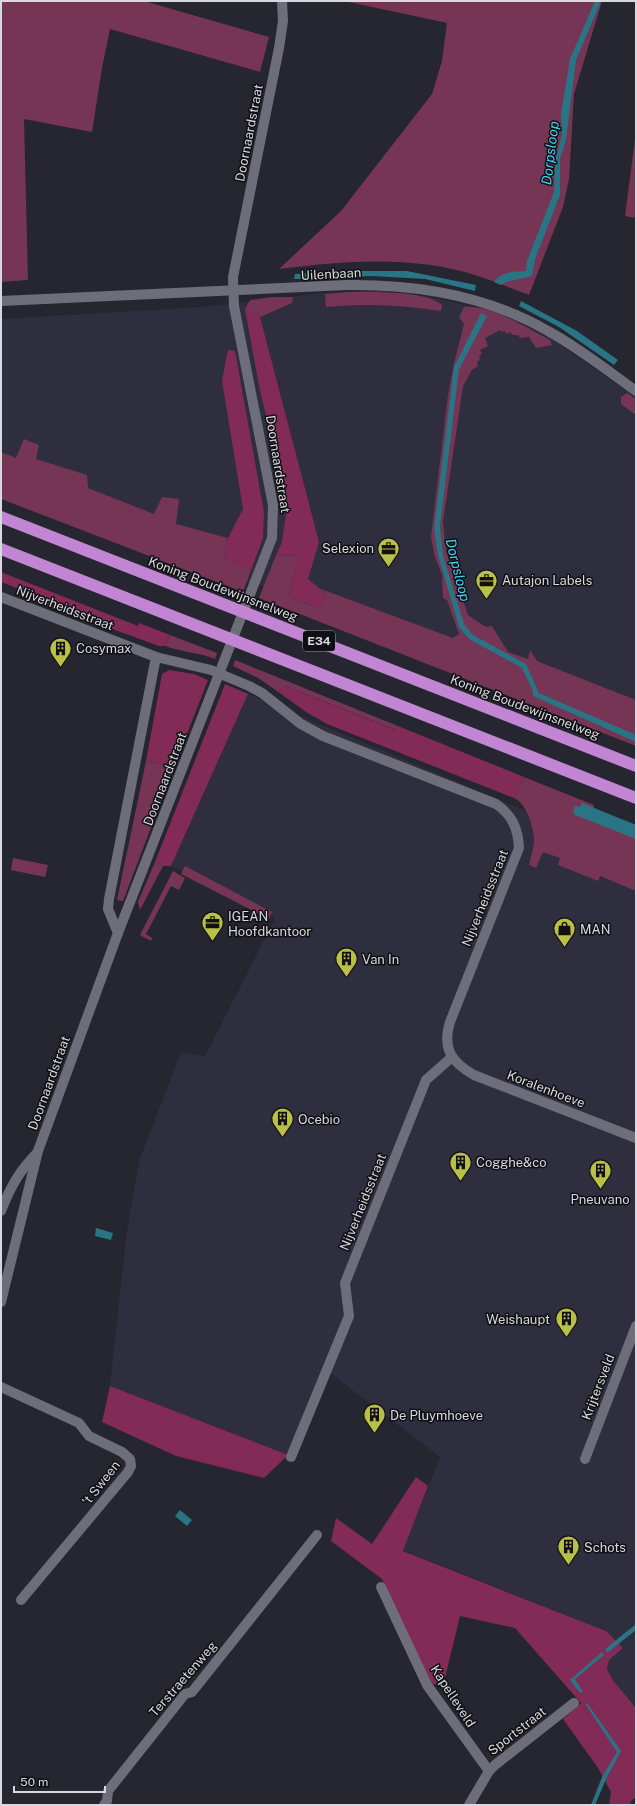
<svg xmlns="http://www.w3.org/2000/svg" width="637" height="1806" viewBox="0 0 637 1806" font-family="'Public Sans',sans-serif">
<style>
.built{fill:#2e2e3e}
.green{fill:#763554}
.forest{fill:#822b57}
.water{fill:#297485}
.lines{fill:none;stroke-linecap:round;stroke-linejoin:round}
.minor{stroke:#6d6e79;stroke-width:10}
.highway{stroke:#c185d3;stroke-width:12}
.labels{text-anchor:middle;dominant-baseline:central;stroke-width:3;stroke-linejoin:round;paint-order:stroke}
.shield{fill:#0f0f14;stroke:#9c9ca1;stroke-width:1}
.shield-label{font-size:12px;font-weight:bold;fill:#d8d8de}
.street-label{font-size:13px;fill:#d8d8de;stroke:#0f0f14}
.poi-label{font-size:13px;fill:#d8d8de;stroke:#0f0f14;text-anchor:start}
.water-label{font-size:14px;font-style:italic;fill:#41d2f1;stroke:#0f0f14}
</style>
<rect width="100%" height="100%" fill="#25262f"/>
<!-- built -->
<g class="built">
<polygon points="375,290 436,298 499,313 550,338 636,397 636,700 537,661 530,651 528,660 508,652 492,671 264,586 235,581 1,483 1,319 203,307 324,293"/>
<polygon points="248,694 636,857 636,1708 612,1679 607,1669 609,1660 606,1631 403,1550 440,1457 325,1369 288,1455 110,1386 126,1237 139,1161 181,1052 205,1057 275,918 171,866"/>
</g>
<!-- green -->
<g class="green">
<polygon points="1,1 144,1 269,37 260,72 110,29 102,68 92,132 24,119 28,280 1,282"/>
<path d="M344 1H602L574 94 569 179 563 207 529 295C511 288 493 281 475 275 411 255 344 261 279 269L341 211 432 94 442 61 447 23Z"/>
<polygon points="636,131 636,218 625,216"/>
<path d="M349 292C371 292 426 290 442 305L441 311C402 305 365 303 326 307L325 294Z"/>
<polygon points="273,297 293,297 292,303 260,317 245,309 250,300"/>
<path d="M464 307C490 304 528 328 550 340L552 345 536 348 529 337 520 338 518 335H513L510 332 507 334 505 331 501 332 500 330 485 338 488 346 480 350 482 354 479 356 480 360 477 362 478 366 472 370 463 386 443 522 446 551 468 615 486 627 492 626 508 652 528 659 530 650 537 661 636 700V746L259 598 276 555 298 556 289 596 320 609 326 594 318 588 453 638 459 634 447 600 443 598 442 575 435 557 431 537 448 395 454 363 464 324 459 317Z"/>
<polygon points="627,393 636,399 636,415 621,404 621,397"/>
<polygon points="24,439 39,445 36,459 87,475 88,488 154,514 162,497 179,499 176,524 228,538 224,558 251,570 243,592 1,499 1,452 16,458"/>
<path d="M170 635 217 653 215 659C198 652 181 652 165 646Z"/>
<polygon points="235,660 398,726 396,730 285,686 279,691 277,691 258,678 233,666"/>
<polygon points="146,761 174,767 123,901 117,900"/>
<path d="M524 777 594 805V809L636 825V891L600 876 598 881 558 865 560 858 543 852 536 868 529 865C531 857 534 848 534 840 534 827 526 803 514 798Z"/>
<polygon points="13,858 48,865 45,877 11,870"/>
<polygon points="155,862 163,866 140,910 138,902"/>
<polygon points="185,866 272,912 269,919 181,874"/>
<polygon points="173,871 185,878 179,890 171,886 146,934 152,938 151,941 140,935"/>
</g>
<!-- forest -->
<g class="forest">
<polygon points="245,309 260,317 319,542 308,579 326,594 320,609 289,596 298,556 276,555 282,542 286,514 279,469 259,386"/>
<polygon points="228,350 235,351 264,512 263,538 251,570 224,558 228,538 243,509 222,381"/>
<polygon points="1,572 138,626 139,623 170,635 165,646 159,646 30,599 32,594 1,582"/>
<polygon points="169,670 194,674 208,680 174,767 146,761 162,674"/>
<polygon points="225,684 248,694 171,866 163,866 155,862"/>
<polygon points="285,686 395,730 398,726 524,777 514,798 327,724 306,712 277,691 279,691"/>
<polygon points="110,1386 288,1455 264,1478 176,1456 102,1422"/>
<polygon points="416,1477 428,1486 403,1551 606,1631 623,1648 609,1660 607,1669 612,1679 636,1708 636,1797 630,1802 632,1805 609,1805 611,1792 598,1768 563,1719 581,1703 515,1628 460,1616 443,1686 428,1683 382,1579 331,1541 336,1518 372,1544"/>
</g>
<!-- water -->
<g class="water">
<path d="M595 1H601L576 60 566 140 560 159V195L535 259 532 276 506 282 501 285 494 282C501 271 514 272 526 271L527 261 554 192 555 163 562 134 561 113 570 59Z"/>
<polygon points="359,271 407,271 476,285 475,291 425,279 408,278 371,276 294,279 295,274"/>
<polygon points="521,301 577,331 618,360 614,365 559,327 519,306"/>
<polygon points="481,313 487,316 459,369 440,527 443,555 464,624 473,635 526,664 539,693 636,735 636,742 533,696 533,691 522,668 469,639 459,627 438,555 434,528 454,367"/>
<polygon points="582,803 636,825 636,839 575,815 573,812 575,806 580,807"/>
<polygon points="96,1228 113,1233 111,1240 95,1236"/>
<polygon points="180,1510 192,1520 187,1526 175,1516"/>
<polygon points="636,1624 636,1630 607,1653 605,1649"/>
<polygon points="602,1652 604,1655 575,1679 583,1692 580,1693 570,1680 571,1679"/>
<polygon points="587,1703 621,1751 607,1777 595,1805 591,1805 602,1777 617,1752 586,1705"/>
</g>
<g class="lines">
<!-- minor -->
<g class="minor">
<path d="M1 301 346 285C416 284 486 295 548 331 579 348 607 370 636 391"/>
<path d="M1 597 156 657 211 670 249 686 262 693 301 724 323 736 496 804C512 815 518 828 519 848L450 1022C442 1048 451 1062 474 1075L636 1138"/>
<polyline points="118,933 108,909 109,899 156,657"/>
<path d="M1 1211C10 1188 19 1171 37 1153"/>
<polyline points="1,1302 38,1151 118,933 272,538 273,505 234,306 233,277 279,48 283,21 282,1"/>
<polyline points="1,1387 79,1423 89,1436 122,1452 130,1459 131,1466 128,1472 21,1600"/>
<polyline points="291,1457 349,1316 345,1283 426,1080 452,1057"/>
<polyline points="585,1459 636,1326"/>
<polyline points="381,1587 427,1685 489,1771"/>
<polyline points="104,1805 107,1801 108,1791 185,1694 192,1692 317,1535"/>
<polyline points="469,1805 489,1771 495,1765 574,1703"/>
</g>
<!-- highway -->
<g class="highway">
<polyline points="1,517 636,766"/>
<polyline points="1,549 636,798"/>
</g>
</g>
<!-- icons -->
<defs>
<symbol id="office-pin" viewBox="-11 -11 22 30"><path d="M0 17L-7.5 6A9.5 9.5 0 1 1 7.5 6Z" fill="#bac045" stroke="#0f0f14"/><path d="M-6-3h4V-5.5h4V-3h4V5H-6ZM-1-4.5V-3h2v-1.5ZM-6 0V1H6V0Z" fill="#111"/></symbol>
<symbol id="building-pin" viewBox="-11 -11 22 30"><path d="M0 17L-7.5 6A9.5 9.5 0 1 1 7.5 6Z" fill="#bac045" stroke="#0f0f14"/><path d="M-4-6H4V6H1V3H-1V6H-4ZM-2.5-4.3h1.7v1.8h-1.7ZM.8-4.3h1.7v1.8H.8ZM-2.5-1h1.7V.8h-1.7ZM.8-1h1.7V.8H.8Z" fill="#111"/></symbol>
<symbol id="shop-pin" viewBox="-11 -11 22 30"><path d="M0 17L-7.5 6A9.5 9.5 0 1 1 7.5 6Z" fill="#bac045" stroke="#0f0f14"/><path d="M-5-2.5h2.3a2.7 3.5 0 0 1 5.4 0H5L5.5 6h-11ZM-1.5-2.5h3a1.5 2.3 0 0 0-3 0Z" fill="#111"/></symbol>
</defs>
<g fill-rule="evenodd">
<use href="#office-pin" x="376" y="536" width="25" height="34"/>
<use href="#office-pin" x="474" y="568" width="25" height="34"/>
<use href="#building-pin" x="48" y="636" width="25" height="34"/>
<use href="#office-pin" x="200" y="910" width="25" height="34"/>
<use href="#shop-pin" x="552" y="916" width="25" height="34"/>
<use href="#building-pin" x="334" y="946" width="25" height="34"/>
<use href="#building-pin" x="270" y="1106" width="25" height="34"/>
<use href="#building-pin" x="448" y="1150" width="25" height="34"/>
<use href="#building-pin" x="588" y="1158" width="25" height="34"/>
<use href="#building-pin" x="554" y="1306" width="25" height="34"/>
<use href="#building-pin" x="362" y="1402" width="25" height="34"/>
<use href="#building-pin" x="556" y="1534" width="25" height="34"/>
</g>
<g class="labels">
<!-- shield labels -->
<rect class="shield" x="303" y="631" width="32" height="20" rx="3"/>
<g class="shield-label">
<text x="319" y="641">E34</text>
</g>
<!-- street labels -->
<g class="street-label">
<text transform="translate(249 133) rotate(-79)">Doornaardstraat</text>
<text transform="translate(331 274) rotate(-3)">Uilenbaan</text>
<text transform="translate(278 464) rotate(81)">Doornaardstraat</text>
<text transform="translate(223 589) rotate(21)">Koning Boudewijnsnelweg</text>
<text transform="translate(65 608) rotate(21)">Nijverheidsstraat</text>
<text transform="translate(525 707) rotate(21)">Koning Boudewijnsnelweg</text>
<text transform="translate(165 779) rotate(-69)">Doornaardstraat</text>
<text transform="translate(485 898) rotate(-68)">Nijverheidsstraat</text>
<text transform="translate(49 1083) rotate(-70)">Doornaardstraat</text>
<text transform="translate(546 1089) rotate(21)">Koralenhoeve</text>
<text transform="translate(363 1202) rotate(-68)">Nijverheidsstraat</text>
<text transform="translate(598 1387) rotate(-69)">Krijtersveld</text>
<text transform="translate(101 1483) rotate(-52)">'t Sween</text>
<text transform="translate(183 1679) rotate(-49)">Terstraetenweg</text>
<text transform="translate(453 1696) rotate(57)">Kapelleveld</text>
<text transform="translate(517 1731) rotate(-38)">Sportstraat</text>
</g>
<!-- poi labels -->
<g class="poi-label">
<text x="374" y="548" text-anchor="end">Selexion</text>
<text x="502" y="580">Autajon Labels</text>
<text x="76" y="648">Cosymax</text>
<text x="228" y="916">IGEAN<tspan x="228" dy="15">Hoofdkantoor</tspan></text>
<text x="580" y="929">MAN</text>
<text x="362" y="959">Van In</text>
<text x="298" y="1119">Ocebio</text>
<text x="476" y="1162">Cogghe&amp;co</text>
<text x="600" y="1199" text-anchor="middle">Pneuvano</text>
<text x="550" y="1319" text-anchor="end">Weishaupt</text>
<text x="390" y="1415">De Pluymhoeve</text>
<text x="584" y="1547">Schots</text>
</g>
<!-- water labels -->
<g class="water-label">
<text transform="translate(550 153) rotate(-83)">Dorpsloop</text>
<text transform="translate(458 570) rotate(76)">Dorpsloop</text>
</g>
</g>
<!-- border -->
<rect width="637" height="1806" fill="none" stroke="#d8d8de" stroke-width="4"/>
<!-- scale -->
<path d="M14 1786v6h91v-6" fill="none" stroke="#d8d8de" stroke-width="2"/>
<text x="20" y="1786" font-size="12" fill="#d8d8de" stroke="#0f0f14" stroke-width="3" paint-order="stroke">50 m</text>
</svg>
